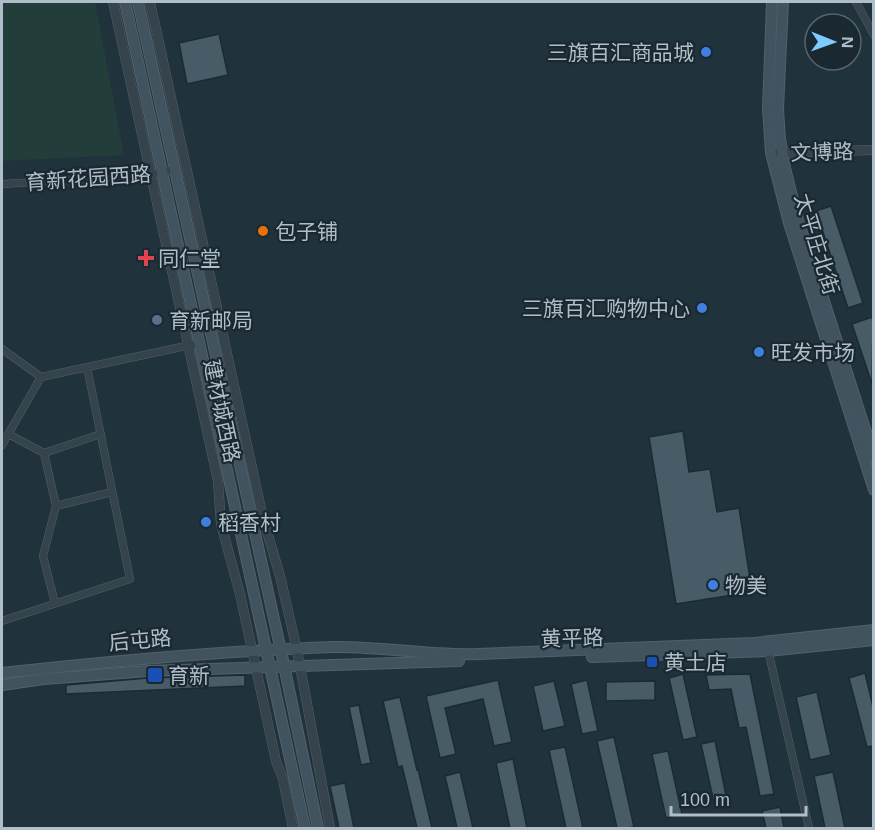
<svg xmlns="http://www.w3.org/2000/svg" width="875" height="830" viewBox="0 0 875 830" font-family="Arial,'Noto Sans SC',sans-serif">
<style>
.green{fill:#223d3a}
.building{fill:#485c67;stroke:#1c2a33;stroke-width:1.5}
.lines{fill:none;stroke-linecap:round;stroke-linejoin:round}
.minor-casing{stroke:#52616a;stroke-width:8}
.tertiary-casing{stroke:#52616a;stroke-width:10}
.secondary-casing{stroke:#52616a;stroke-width:12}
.minor{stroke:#34434c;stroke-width:7}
.tertiary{stroke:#34434c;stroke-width:9}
.secondary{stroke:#425360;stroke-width:10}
.shop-dot{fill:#3f7fe0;stroke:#1a2831;stroke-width:2}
.food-dot{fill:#e8710a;stroke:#1a2831;stroke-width:2}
.health-dot{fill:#e0444e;stroke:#1a2831;stroke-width:2}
.service-dot{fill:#5c6f8a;stroke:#1a2831;stroke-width:2}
.transit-dot{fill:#1a4fb4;stroke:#1a2831;stroke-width:2}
.labels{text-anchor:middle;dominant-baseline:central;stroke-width:4.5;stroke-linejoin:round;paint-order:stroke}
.poi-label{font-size:21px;fill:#afbec8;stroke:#1a2831;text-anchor:start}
.street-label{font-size:21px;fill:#afbec8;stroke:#1a2831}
</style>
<rect width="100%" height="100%" fill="#20323c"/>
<!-- green -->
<polygon class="green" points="2,2 95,2 124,155 2,161"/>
<!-- building -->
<g class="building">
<polygon points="219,34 228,75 187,84 179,43"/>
<polygon points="831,206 863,303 848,308 816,211"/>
<polygon points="872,317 873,322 872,384 852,324"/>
<polygon points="683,431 689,472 710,469 717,512 739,508 752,592 676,604 649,437"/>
<polygon points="865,673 873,707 873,746 867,747 849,678"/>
<polygon points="683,674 697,737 683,740 669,678"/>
<polygon points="750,674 774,794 760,796 746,727 739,728 731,689 709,690 706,675"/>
<polygon points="245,675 245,686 66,694 66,685 148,678"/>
<polygon points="498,680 512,742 494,746 483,699 445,708 456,754 440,758 426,696"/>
<polygon points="587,680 598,731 582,734 571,684"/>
<polygon points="554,681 565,726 543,731 533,686"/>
<polygon points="655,681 655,700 606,701 606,682"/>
<polygon points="817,692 831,755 810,760 796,697"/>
<polygon points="400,697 417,770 418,769 432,828 417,828 402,766 398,767 383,701"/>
<polygon points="359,705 371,763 361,765 349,707"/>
<polygon points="614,737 634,827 627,828 617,828 597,741"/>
<polygon points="715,741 728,805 715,807 701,744"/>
<polygon points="565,747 583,828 566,828 549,750"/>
<polygon points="668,751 682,814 666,818 652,754"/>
<polygon points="513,759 527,828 510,828 496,763"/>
<polygon points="460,772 473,828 457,828 445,776"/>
<polygon points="833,772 845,828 825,828 814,776"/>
<polygon points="345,783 354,828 339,828 330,786"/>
<polygon points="780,807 784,828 766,828 762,811"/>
</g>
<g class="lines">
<defs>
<g id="minor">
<polyline points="856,2 874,35"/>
<polyline points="2,184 144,176 175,169"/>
<polyline points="2,349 41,377 200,343"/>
<polyline points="8,434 44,453"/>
<polyline points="101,434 44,453 56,506 112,492"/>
<polyline points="2,445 41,377"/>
<polyline points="55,603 43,556 56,506"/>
<polyline points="2,621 130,579 87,367"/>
<polyline points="768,650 809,828"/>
</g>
<g id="tertiary">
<polyline points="113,2 218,481 221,524 240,594 276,761 283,779 293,828"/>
<polyline points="150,2 263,518 280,576 297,650 330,828"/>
<polyline points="777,153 874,150"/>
</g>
<g id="secondary">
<polyline points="125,2 305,828"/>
<polyline points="138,2 281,651 318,828"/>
<polyline points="772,2 768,108 771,153 789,223 874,490"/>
<polyline points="783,2 778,109 780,139 785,168 798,220 874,457"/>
<polyline points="592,657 768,651 874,640"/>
<path d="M2 673C111 661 222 651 333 647 381 646 429 656 478 654L754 643 874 630"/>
<polyline points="2,685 44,679 148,671 459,661"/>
</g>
</defs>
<!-- minor casing -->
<use href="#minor" class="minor-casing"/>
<!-- tertiary casing -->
<use href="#tertiary" class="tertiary-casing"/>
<!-- secondary casing -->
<use href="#secondary" class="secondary-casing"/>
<!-- minor -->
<use href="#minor" class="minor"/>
<!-- tertiary -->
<use href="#tertiary" class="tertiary"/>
<!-- secondary -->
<use href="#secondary" class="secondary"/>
</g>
<!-- markers -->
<g class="shop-dot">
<circle cx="706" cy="52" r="6"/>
<circle cx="702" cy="308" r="6"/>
<circle cx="759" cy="352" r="6"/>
<circle cx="206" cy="522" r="6"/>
<circle cx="713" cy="585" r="6"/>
</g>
<circle class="food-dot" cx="263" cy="231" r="6"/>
<path class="health-dot" d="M143 249h6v6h6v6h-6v6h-6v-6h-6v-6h6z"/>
<circle class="service-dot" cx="157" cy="320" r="6"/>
<g class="transit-dot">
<rect x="646" y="656" width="12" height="12" rx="3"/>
<rect x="147" y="667" width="16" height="16" rx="3"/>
</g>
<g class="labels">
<!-- poi labels -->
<g class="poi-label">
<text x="694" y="52" text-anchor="end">三旗百汇商品城</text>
<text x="275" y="231">包子铺</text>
<text x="158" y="258">同仁堂</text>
<text x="690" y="308" text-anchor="end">三旗百汇购物中心</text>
<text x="169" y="320">育新邮局</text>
<text x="771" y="352">旺发市场</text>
<text x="218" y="522">稻香村</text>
<text x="725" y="585">物美</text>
<text x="664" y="662">黄土店</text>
<text x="168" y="675">育新</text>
</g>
<!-- street labels -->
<g class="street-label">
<text transform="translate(822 152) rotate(-2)">文博路</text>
<text transform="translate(88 178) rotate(-4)">育新花园西路</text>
<text transform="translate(817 244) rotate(73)">太平庄北街</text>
<text transform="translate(222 411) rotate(78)">建材城西路</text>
<text transform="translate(572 638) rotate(-2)">黄平路</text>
<text transform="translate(140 640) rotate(-5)">后屯路</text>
</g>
</g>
<!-- border -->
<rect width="875" height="830" fill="none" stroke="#afbec8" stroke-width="6"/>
<!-- north arrow -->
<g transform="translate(833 42) rotate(91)"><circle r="28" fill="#1a2831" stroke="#56646d" stroke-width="1.5"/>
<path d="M0-4.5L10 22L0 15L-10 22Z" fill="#7ecbff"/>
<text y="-9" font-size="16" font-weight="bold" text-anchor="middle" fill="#afbec8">N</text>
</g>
<!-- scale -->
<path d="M671 806v9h135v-9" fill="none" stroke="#afbec8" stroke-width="3"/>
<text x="680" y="806" font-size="18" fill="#afbec8" stroke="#1a2831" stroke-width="4.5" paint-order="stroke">100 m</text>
</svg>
